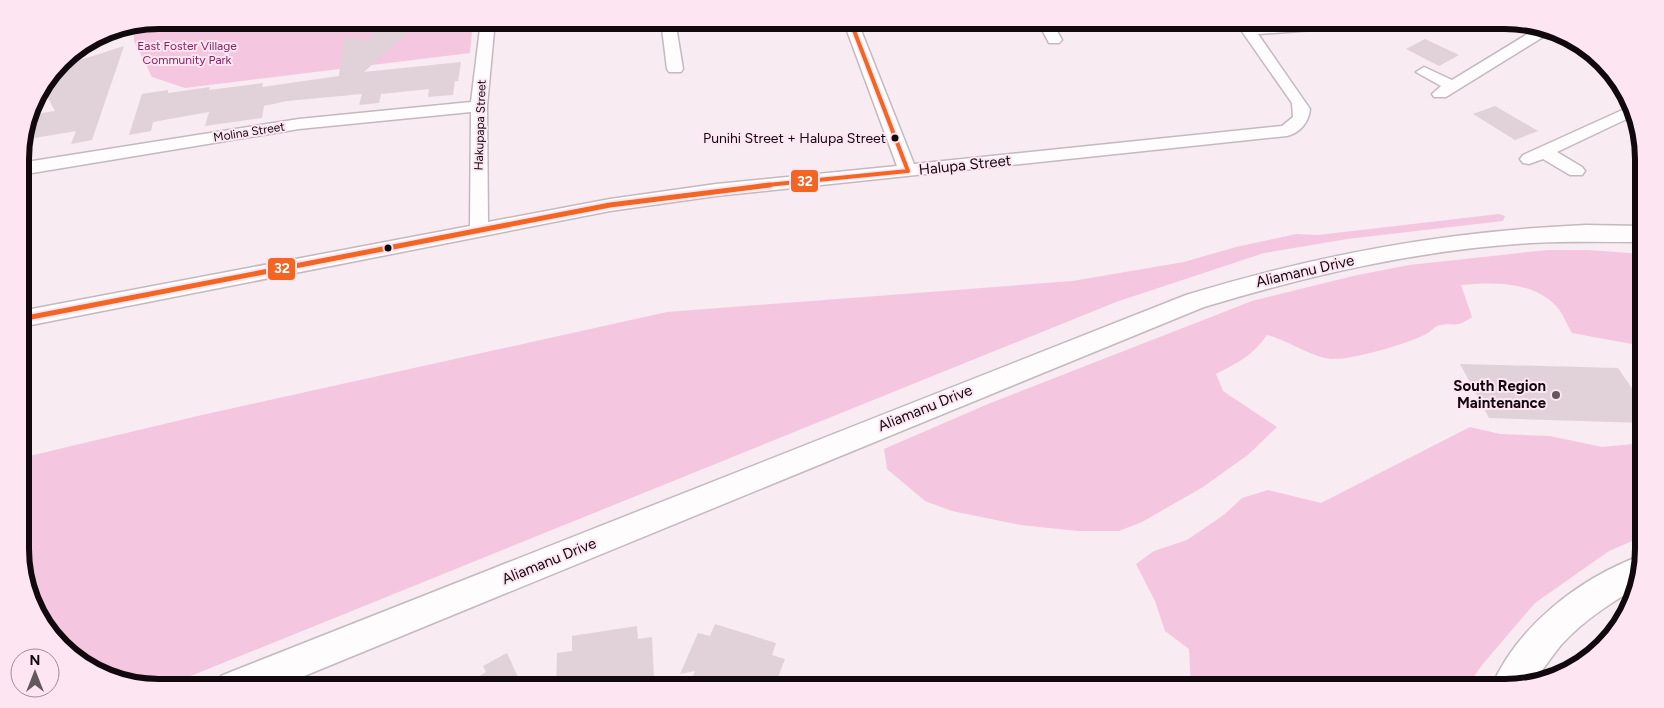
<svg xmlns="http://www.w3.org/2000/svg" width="1664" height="708" viewBox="0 0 1664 708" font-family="Figtree,sans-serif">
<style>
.green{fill:#f5c6df}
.water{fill:#dca0c2}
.building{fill:#e1d1d9}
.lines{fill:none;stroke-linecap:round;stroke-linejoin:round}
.minor-casing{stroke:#c3b9be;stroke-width:3}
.tertiary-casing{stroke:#c3b9be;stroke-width:3}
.minor{fill:#fefcfd;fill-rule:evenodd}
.tertiary{fill:#fefcfd;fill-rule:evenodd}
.bus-1-far1-casing{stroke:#fee5f2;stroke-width:7}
.bus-1-casing{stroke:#fee5f2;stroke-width:9}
.bus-1-far1{stroke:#f26522;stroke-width:4}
.bus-1{stroke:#f26522;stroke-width:5}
.bus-dot{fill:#11090d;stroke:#fee5f2;stroke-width:2}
.poi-dot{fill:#62585d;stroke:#fee5f2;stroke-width:2}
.labels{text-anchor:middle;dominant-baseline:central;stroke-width:4;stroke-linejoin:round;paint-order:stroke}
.far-park-label{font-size:12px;fill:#842561;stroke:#fee5f2}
.far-street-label{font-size:12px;fill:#11090d;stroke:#fee5f2}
.bus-label{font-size:14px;fill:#11090d;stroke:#fee5f2;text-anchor:end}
.street-label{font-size:15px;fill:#11090d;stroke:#fee5f2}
.poi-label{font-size:15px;font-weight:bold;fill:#11090d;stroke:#fee5f2;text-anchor:end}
.rim{fill:none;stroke:#11090d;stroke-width:6}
.line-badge{stroke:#fee5f2;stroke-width:2}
.badge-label{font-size:14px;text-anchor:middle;font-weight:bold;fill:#fff}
</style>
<rect width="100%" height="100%" fill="#f8ebf2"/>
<!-- green -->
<g class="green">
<polygon points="159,20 473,20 470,53 185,88 152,77 134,41 134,33 130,29"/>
<polygon points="1499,214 1505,216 1503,221 1347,239 1264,253 1116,302 161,688 106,678 49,634 21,568 21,458 202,415 667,312 1072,281 1184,262 1236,247 1296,234 1318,235"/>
<path d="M1548 250H1588L1643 254V346L1572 333C1567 325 1563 313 1556 306 1532 281 1493 282 1461 285L1472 317C1454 329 1458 322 1440 325 1434 326 1430 333 1424 335 1403 345 1355 359 1332 359 1313 358 1287 340 1267 335 1252 356 1239 362 1216 374L1223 391 1277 427 1249 454 1203 487 1142 522 1119 531H1078L1021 525 952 511 925 501 887 469 884 449 988 404 1252 301 1353 276 1409 265Z"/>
<polygon points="1470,427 1500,434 1550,436 1602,447 1644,443 1644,536 1609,551 1535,603 1482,665 1466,688 1191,688 1189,649 1165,631 1155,601 1136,564 1154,551 1187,540 1225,514 1242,498 1268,490 1321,503"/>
</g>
<!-- water -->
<polygon class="water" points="335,20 369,20 355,31 327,26"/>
<!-- building -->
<g class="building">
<polygon points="390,20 421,20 364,72 461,62 458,81 455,81 453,95 428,97 429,89 381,94 379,103 359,105 362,94 287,101 264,106 262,118 205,126 209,112 153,122 151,131 129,135 142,94 168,90 168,93 210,87 209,90 263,83 262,87 339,76 344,37 367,40"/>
<polygon points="1425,39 1459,55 1439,66 1406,49"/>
<polygon points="124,46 92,140 71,144 76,131 23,140 29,115 55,111 42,87 60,64 70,60 71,63"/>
<polygon points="1495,106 1538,131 1515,140 1473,114"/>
<polygon points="1460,364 1618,368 1644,406 1644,423 1489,418"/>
<polygon points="715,624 776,643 772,655 785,659 774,688 688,688 695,671 680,674 698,633 710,636"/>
<polygon points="637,626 638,639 652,637 654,678 639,680 639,688 556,688 557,653 572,651 572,636"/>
<polygon points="507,653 523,688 460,688 486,672 483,666"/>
</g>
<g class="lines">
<defs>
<g id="minor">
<path d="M481 20H495L487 106 488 222 610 199 716 184 897 166 843 20H857L914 164 1282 126 1293 117 1292 103 1234 20H1248L1252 25 1334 20 1346 21 1348 24 1341 28 1258 34 1310 109C1309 122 1300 133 1287 136L716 196 610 211 21 327V311L470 226 471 112 299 129 20 175V163L299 119 471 102Z"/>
<polygon points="661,20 675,20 683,69 681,72 669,72 667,69"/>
<polygon points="1037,20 1051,20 1062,40 1059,43 1049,43"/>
<polygon points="1544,28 1562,33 1543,37 1446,97 1434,97 1432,94 1441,86 1416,72 1424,67 1452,80 1534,30"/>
<polygon points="1629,107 1633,116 1557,152 1582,167 1585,171 1582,175 1570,175 1543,159 1529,164 1523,163 1520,159 1523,155"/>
</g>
<g id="tertiary">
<path d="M1586 225 1643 226V242C1605 242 1567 241 1530 243 1418 250 1310 275 1204 307L275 688H216L221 676 233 671 1186 295C1321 254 1446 231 1586 225Z"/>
<path d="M1640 556 1643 557 1636 588C1609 604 1583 621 1562 644 1554 653 1539 676 1533 681 1521 689 1504 688 1491 688 1516 627 1580 578 1640 556Z"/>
</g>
</defs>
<!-- minor casing -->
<use href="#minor" class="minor-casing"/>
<!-- tertiary casing -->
<use href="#tertiary" class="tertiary-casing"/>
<!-- minor -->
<use href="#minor" class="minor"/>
<!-- tertiary -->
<use href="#tertiary" class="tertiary"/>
<defs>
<polyline id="bus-1-far1" points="758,186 908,171 850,20"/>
<polyline id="bus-1" points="21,319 610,205 770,185"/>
</defs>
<!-- bus-1-far1 casing -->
<use href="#bus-1-far1" class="bus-1-far1-casing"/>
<!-- bus-1 casing -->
<use href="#bus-1" class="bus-1-casing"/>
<!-- bus-1-far1 -->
<use href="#bus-1-far1" class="bus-1-far1"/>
<!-- bus-1 -->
<use href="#bus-1" class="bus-1"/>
</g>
<!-- markers -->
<g class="bus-dot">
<circle cx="895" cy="138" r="4.5"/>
<circle cx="388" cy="248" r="4.5"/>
</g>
<circle class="poi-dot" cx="1556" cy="395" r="5"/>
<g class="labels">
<!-- far-park labels -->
<g class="far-park-label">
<text x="187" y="46">East Foster Village<tspan x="187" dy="14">Community Park</tspan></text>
</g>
<!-- far-street labels -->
<g class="far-street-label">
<text transform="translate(480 125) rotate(-88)">Hakupapa Street</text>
<text transform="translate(249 132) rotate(-9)">Molina Street</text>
</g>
<!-- bus labels -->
<g class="bus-label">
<text x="886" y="138">Punihi Street + Halupa Street</text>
</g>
<!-- street labels -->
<g class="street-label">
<text transform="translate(965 165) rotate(-6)">Halupa Street</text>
<text transform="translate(1305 271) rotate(-13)">Aliamanu Drive</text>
<text transform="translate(925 408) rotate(-22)">Aliamanu Drive</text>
<text transform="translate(549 561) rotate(-22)">Aliamanu Drive</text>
</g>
<!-- poi labels -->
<g class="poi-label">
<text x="1546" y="386">South Region<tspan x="1546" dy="17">Maintenance</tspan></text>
</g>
</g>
<!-- crop -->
<path d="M0 0H1664V708H0ZM159 29H1505A130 130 0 0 1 1635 159V549A130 130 0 0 1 1505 679H159A130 130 0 0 1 29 549V159A130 130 0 0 1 159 29Z" fill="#fee5f2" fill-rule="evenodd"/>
<path class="rim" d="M159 29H1505A130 130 0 0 1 1635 159V549A130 130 0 0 1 1505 679H159A130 130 0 0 1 29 549V159A130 130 0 0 1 159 29Z"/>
<g class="line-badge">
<rect x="790" y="169" width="29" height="24" rx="5" fill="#f26522"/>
<rect x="267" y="257" width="29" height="24" rx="5" fill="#f26522"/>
</g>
<g class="badge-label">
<text x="805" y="186">32</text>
<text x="282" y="273">32</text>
</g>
<!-- north arrow -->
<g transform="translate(35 673)"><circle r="24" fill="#fee5f2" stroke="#9f8d96"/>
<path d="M0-4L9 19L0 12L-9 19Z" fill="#62585d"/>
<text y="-8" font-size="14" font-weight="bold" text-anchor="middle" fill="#11090d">N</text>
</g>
</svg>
